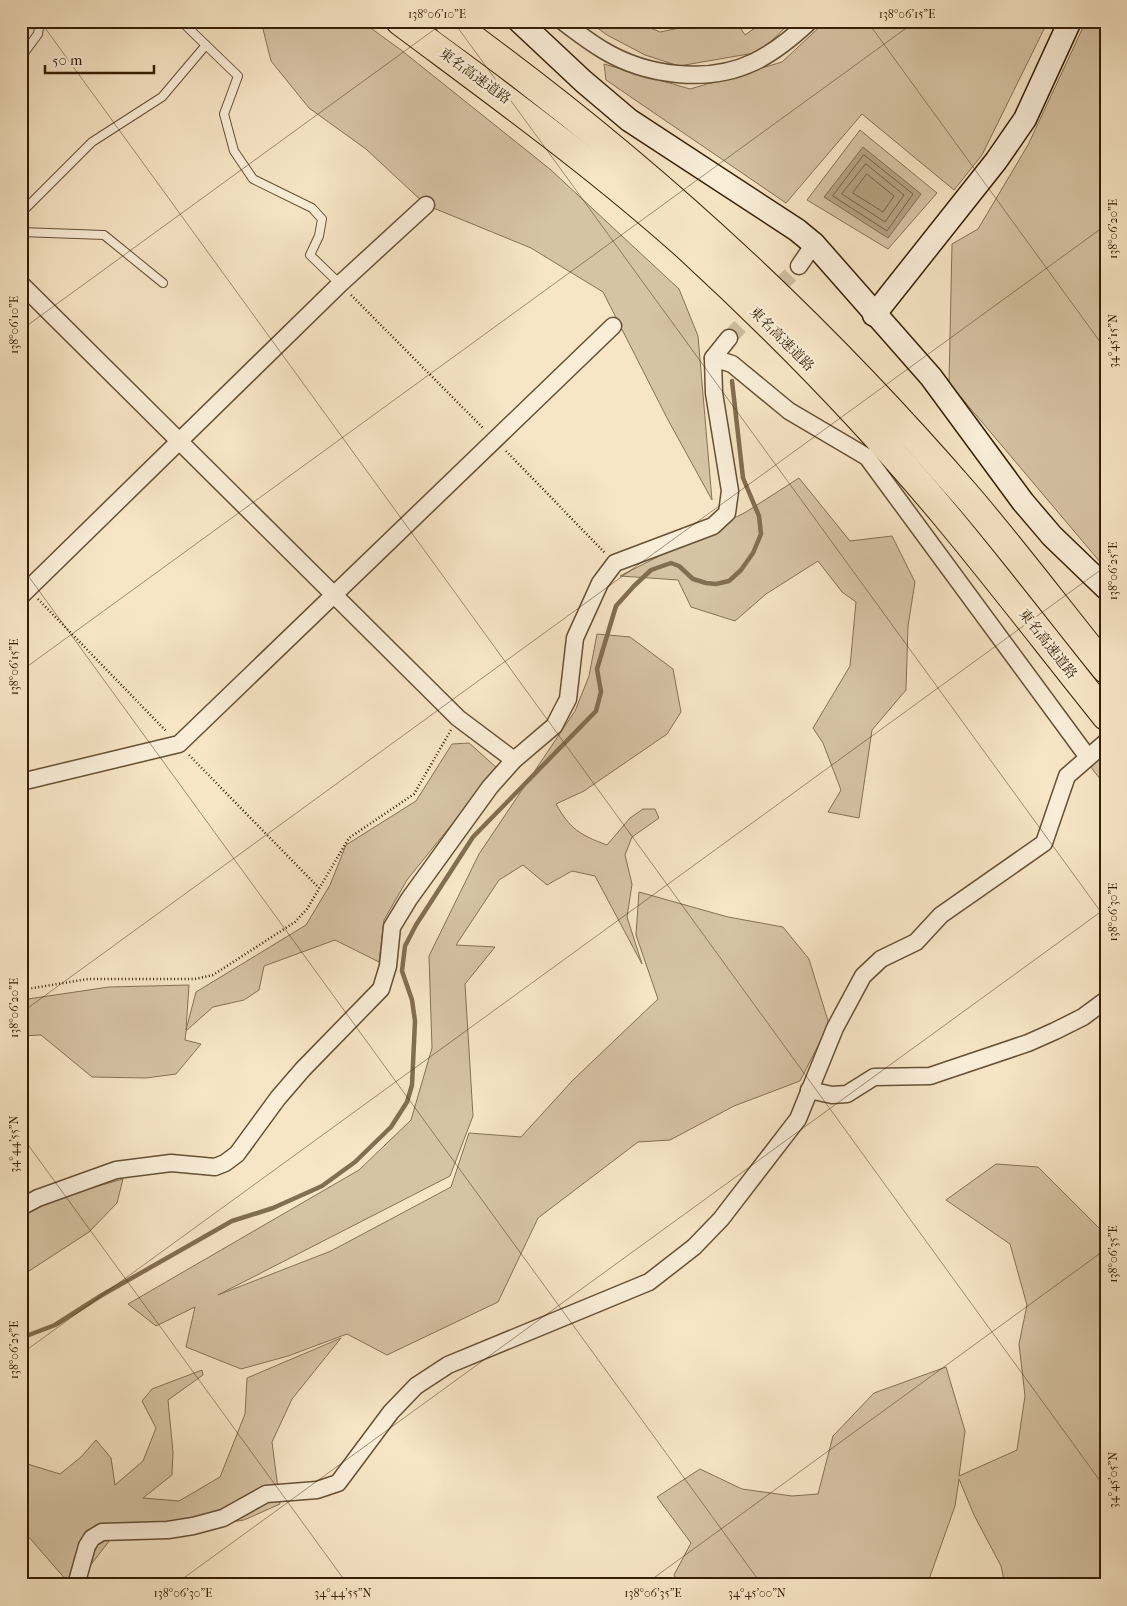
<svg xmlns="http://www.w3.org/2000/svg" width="1127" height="1606" viewBox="0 0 1127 1606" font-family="'IM FELL French Canon','Noto Serif JP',serif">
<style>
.green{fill:#d6c3a4;stroke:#867154}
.water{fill:#b5a283;stroke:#826e50}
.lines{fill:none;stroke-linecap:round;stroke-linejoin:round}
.shore{stroke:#766044;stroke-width:1}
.stream{stroke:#826e50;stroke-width:4.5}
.street-tunnel{stroke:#d0bd9e;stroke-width:16;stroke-dasharray:16 8;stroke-linecap:butt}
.lane-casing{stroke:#665034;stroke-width:10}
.street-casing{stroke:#665034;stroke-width:19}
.secondary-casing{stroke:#361f04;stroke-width:25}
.highway-casing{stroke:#361f04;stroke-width:30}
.path{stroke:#361f04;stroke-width:2.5;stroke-dasharray:1 2.5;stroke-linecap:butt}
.lane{stroke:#faeed9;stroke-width:8}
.street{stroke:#faeed9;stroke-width:16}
.secondary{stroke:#faeed9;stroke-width:22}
.highway{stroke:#f7e5c5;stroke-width:28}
.ticks{fill:none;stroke:#361f04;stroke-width:1;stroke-opacity:0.45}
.labels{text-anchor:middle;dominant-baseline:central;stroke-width:4.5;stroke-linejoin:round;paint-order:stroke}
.street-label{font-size:14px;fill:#361f04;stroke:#faeed9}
.neatline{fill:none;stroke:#361f04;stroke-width:2}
.ticks-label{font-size:12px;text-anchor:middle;fill:#361f04}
</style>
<rect width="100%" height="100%" fill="#f7e5c5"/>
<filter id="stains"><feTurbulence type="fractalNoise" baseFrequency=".004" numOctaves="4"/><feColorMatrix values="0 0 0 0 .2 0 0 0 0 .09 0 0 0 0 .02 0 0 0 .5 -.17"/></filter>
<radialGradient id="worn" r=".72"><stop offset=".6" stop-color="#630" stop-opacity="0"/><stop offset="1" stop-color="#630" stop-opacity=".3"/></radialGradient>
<!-- green -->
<g class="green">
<polygon points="261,21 361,21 401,50 551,170 679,289 698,336 712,500 667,418 603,292 531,248 426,205 366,149 309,108 271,61"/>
<polygon points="588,21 634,21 660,32 716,21 736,21 745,35 765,21 792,21 760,52 679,66 645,55 607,35"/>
<polygon points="826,21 1048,21 982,155 954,190 862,114 786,203 606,80 604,64 690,89 782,62"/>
<polygon points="1086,21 1106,21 1106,569 949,383 952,244 978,229 1028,145"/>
<polygon points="860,130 937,193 888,249 807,200"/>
<polygon points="799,478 850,541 892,536 915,582 908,626 906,690 872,730 859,818 828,812 841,790 823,743 813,728 850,666 856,602 842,592 818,561 766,594 735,621 691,607 678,580 620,576 746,512"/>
<path d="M597 634 630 637 673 669 681 712 667 734 584 791 556 804C570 829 580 835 607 845L630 818 643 809H655L659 818 632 837 625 855 632 884 627 917 642 964 595 876 572 871 547 885 523 865 499 880 456 945 495 947 465 984 473 1116 450 1176 218 1295 331 1251 451 1187 469 1133 521 1137 573 1080 658 999 636 935 639 892 728 917 783 927 809 959 829 1024 800 1081 734 1106 670 1140 638 1142 538 1218 498 1302 387 1355 347 1334 288 1356 241 1369 186 1347 195 1307 156 1326 128 1304 359 1170 411 1120 432 1048 429 956 479 854 575 711 589 676Z"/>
<polygon points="469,743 497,768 407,880 384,920 379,962 335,940 264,966 259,990 244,1000 213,1007 186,1031 185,1040 201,1044 176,1074 146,1078 92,1077 41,1035 21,1036 21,1000 109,987 189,985 186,1030 196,992 306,925 330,885 346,845 416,801 452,744"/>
<polygon points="1106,750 1106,787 1090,766"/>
<polygon points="996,1164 1038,1167 1106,1235 1106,1585 1005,1585 1001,1566 974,1515 959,1479 955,1506 927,1585 679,1585 674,1575 691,1543 657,1497 700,1469 742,1489 792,1496 818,1494 833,1436 874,1393 946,1367 965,1431 959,1476 1017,1450 1025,1396 1019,1344 1027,1305 1010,1244 946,1200"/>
<polygon points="123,1179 117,1203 89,1232 26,1273 21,1270 21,1213 41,1202"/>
<polygon points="341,1338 292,1399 272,1442 280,1504 244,1520 110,1540 75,1585 62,1585 67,1581 27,1535 21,1541 21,1462 60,1474 81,1457 96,1440 111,1458 115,1485 143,1461 156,1428 142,1401 152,1389 202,1370 203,1375 168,1400 173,1452 172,1475 143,1498 179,1501 220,1477 245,1414 247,1378"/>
</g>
<!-- water -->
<polygon class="water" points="863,147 921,194 888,238 824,197"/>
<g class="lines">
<!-- shore -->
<g class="shore">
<polygon points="864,155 913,194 887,231 833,196"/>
<polygon points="866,164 904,195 885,222 842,194"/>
<polygon points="867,174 894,196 883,212 853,193"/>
</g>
<!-- stream -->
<polyline class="stream" points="21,1338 55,1325 102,1295 232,1221 273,1208 322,1186 355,1162 391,1127 407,1102 412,1085 415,1021 412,1000 402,971 405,946 416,925 473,837 596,711 601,692 597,669 616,606 634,586 651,570 671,563 679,566 693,579 706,583 716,584 729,581 741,570 753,553 761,534 759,516 743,478 732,381"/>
<!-- street-tunnel -->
<polyline class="street-tunnel" points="729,338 799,266"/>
<defs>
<g id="lane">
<polyline points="181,21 238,76 224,114 234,151 253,179 312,208 322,219 319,236 310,255 340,284"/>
<polyline points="21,57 38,34 40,21"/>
<polyline points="21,213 92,142 162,97 206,45"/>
<polyline points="21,232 104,235 163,283"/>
</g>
<g id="street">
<path d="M562 21C575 31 588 41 603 50 646 76 708 84 754 62 775 52 793 37 810 21"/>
<polyline points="799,266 814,244"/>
<polyline points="21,284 458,718 514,760"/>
<polyline points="713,358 732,364 789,411 867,457 1087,756"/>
<polyline points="21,596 340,284 426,205"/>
<polyline points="21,782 179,744 613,326"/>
<polyline points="809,1090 832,1095 847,1094 874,1077 930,1076 1028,1043 1055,1031 1083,1017 1106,1000"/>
<polyline points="21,1207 38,1198 116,1170 171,1163 215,1167 225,1163 237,1154 278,1098 303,1069 381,989 388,966 392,927 409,899 490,787 514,760 554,726 568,699 575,638 600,583 615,563 713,526 727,513 730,491 714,393 713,358 729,338"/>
<polyline points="76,1585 87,1546 92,1538 102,1532 168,1530 193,1526 223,1518 266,1494 317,1490 338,1483 391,1412 416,1386 448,1365 649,1282 694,1247 721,1219 798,1119 835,1028 863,976 881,959 916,942 941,915 1044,843 1067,776 1106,742"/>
</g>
<g id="secondary">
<polyline points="519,21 583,81 629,120 797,230 814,244 931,377 1023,502 1052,536 1106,588"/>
<polyline points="874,315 996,161 1025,119 1070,21"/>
</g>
<g id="highway">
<path d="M400 21C499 95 599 167 691 250 780 332 869 423 947 517 1001 582 1053 650 1106 716"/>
<path d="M448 21C639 158 812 317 966 495 1014 551 1059 611 1106 669"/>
</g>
</defs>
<!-- lane casing -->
<use href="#lane" class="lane-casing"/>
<!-- street casing -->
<use href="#street" class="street-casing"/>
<!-- secondary casing -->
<use href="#secondary" class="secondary-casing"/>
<!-- highway casing -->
<use href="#highway" class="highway-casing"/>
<!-- path -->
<g class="path">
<polyline points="351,295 484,429"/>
<polyline points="506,451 605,553"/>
<polyline points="38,599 166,731"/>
<polyline points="189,755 319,888"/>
<polyline points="21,990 88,979 195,979 213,975 295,922 307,909 349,838 414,794 451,730"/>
</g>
<!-- lane -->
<use href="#lane" class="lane"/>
<!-- street -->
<use href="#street" class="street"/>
<!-- secondary -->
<use href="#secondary" class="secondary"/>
<!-- highway -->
<use href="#highway" class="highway"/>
</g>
<!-- ticks -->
<path class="ticks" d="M40 21 1106 1489M453 21 1106 919M867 21 1106 350M21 330 446 21M21 566 762 1585M21 671 916 21M21 1013 1106 225M21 1135 348 1585M21 1354 1106 566M174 1585 1106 908M644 1585 1106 1249"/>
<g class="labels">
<!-- street labels -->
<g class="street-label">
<text transform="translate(475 76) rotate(36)">東名高速道路</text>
<text transform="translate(782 339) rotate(45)">東名高速道路</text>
<text transform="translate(1048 644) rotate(52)">東名高速道路</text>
</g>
</g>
<!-- margin -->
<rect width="1127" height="1606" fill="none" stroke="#f7e5c5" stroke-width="55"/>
<!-- scale -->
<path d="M45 65v8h109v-8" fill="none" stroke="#361f04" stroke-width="2.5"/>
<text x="52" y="65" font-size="15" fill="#361f04" stroke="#faeed9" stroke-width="4" paint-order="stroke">50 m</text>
<rect x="28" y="28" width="1072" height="1550" class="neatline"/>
<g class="ticks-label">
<text x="437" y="18">138°06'10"E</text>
<text x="907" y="18">138°06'15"E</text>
<text transform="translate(1113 229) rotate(-90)" y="4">138°06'20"E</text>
<text transform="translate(14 325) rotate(-90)" y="4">138°06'10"E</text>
<text transform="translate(1113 341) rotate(-90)" y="4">34°45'15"N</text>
<text transform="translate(1113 571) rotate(-90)" y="4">138°06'25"E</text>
<text transform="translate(14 667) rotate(-90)" y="4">138°06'15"E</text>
<text transform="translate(1113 912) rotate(-90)" y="4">138°06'30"E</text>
<text transform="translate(14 1008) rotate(-90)" y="4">138°06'20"E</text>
<text transform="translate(14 1144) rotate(-90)" y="4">34°44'55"N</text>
<text transform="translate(1113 1254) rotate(-90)" y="4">138°06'35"E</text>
<text transform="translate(14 1350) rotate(-90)" y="4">138°06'25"E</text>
<text transform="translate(1113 1480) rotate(-90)" y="4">34°45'05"N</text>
<text x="183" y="1597">138°06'30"E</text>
<text x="343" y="1597">34°44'55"N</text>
<text x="653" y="1597">138°06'35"E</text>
<text x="757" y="1597">34°45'00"N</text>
</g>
<rect width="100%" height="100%" filter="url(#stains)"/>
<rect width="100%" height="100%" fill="url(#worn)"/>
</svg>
